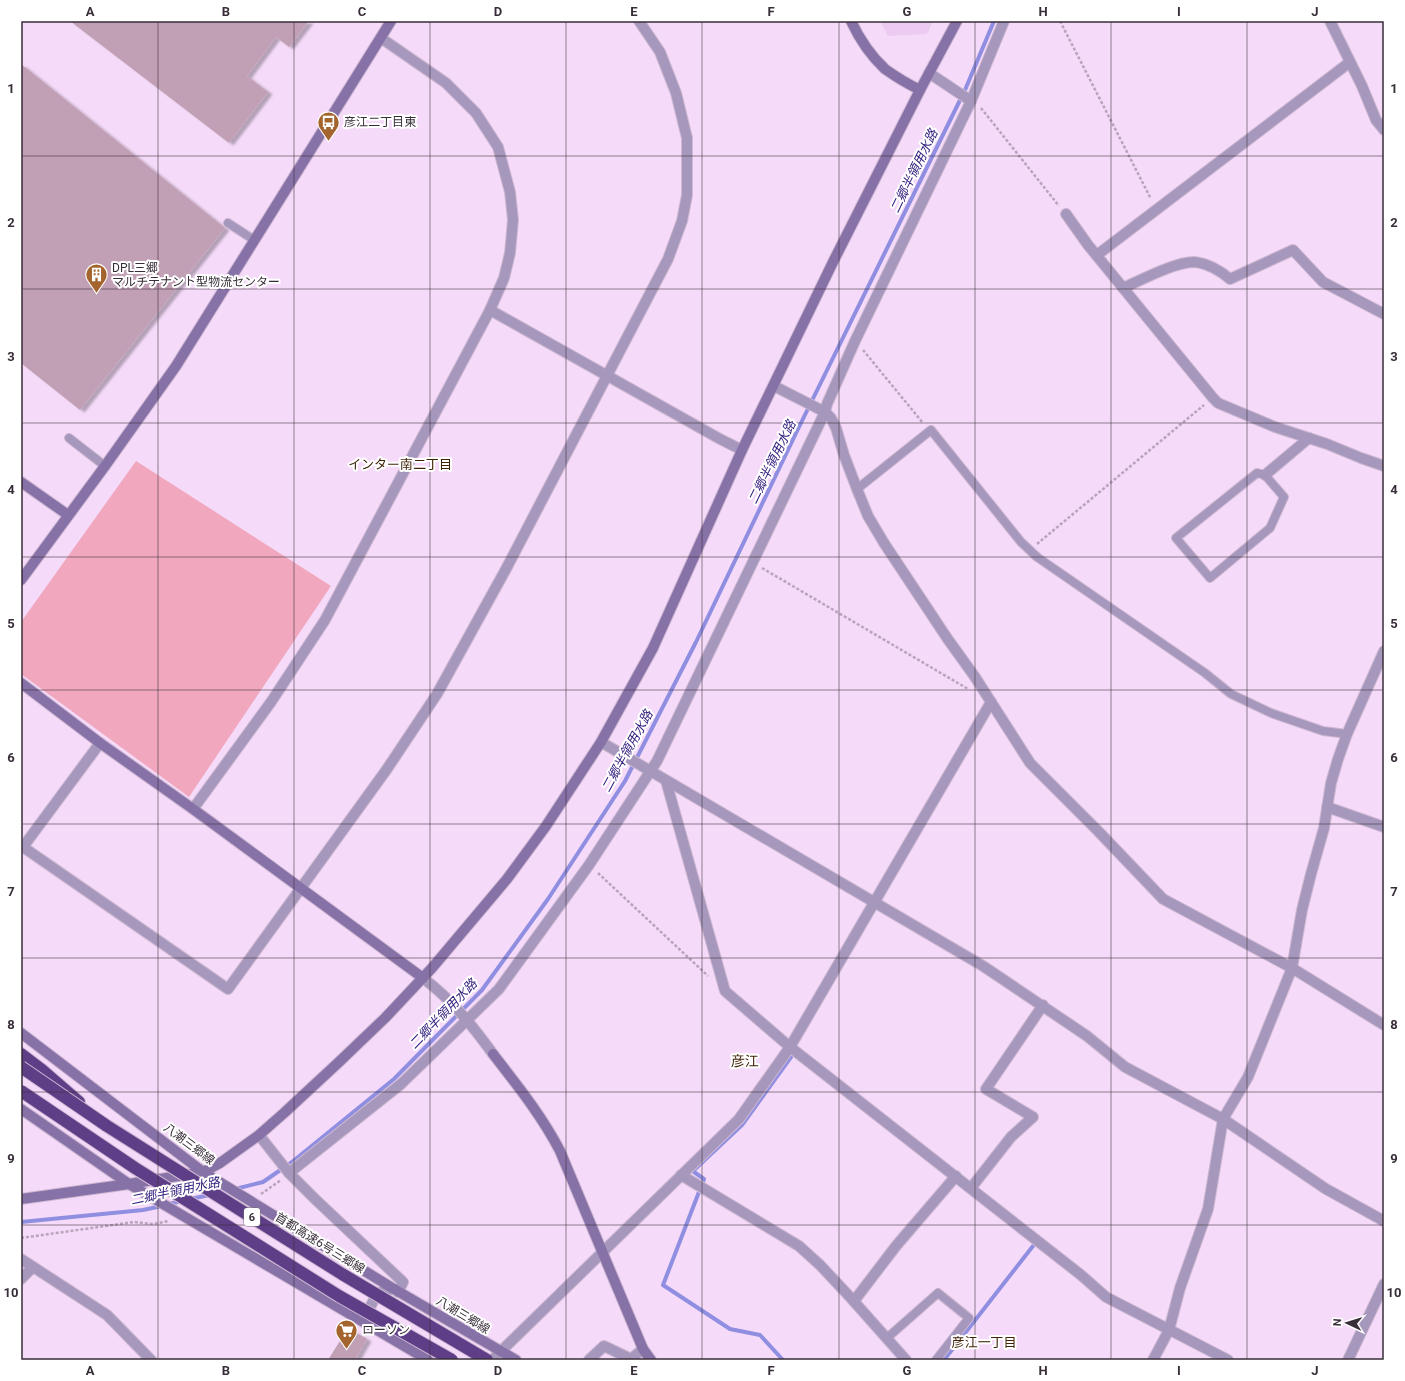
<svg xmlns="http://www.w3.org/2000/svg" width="1405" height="1381" viewBox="0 0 1405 1381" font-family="Roboto,'Noto Sans JP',sans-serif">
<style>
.built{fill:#ebccf0}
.green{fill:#f1a8be}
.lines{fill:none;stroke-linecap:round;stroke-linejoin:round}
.stream{stroke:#8f8ee0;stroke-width:4}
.building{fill:#c19fb4;filter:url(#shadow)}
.lane-casing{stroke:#cfb8d3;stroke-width:10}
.street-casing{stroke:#cfb8d3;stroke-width:12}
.secondary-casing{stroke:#cfb8d3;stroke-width:12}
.highway-casing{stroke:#cfb8d3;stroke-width:14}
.path{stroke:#b9a4bc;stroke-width:2.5;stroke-dasharray:3 2;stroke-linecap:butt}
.lane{stroke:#a698bc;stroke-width:8}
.street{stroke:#a698bc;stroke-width:10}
.secondary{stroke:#8772a7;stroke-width:10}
.highway{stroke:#5f3e88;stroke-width:12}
.highway-bridge-casing{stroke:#cfb8d3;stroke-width:14;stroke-linecap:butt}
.highway-bridge{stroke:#5f3e88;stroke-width:12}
.grid{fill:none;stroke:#382e39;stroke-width:1;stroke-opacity:0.55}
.labels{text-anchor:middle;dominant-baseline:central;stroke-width:4;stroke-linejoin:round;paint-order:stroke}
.shield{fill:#fff;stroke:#746d74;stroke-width:1}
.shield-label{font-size:11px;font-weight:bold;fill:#382e39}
.poi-label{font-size:12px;fill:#382e39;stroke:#fff;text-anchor:start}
.street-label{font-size:12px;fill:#382e39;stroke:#fff}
.water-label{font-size:13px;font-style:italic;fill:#311e7e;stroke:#fff}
.neighbourhood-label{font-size:13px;fill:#402207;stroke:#fff}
.quarter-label{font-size:14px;fill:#402207;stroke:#fff}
.neatline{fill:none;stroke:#382e39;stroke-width:1.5}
.grid-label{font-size:13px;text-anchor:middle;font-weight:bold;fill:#382e39}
</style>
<defs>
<filter id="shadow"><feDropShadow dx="4.5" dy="2.5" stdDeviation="1" flood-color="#0004"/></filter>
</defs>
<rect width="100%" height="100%" fill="#f5dbf9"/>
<!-- built -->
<polygon class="built" points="880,21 933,21 927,34 888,36"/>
<!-- green -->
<polygon class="green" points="136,461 331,586 189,797 21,674 21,622"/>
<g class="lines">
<!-- stream -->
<g class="stream">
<polyline points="219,1193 263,1182 292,1162 394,1079 482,990 548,899 625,781 696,642 798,429 965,90 994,21"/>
<polyline points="190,1199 210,1195"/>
<polyline points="168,1204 183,1201"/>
<polyline points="21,1222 143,1210 162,1206"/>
<polyline points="783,1360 760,1335 730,1329 663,1285 704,1179 694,1172 694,1170 742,1125 791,1057"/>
<polyline points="944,1360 1033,1246"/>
</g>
</g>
<!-- building -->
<g class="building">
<polygon points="70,21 309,21 289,47 276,37 247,76 268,92 229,143"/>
<polygon points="21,64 225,228 80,410 21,363"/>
<polygon points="348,1328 367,1339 355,1360 328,1360"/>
</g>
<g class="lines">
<defs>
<g id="lane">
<polyline points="228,223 254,240"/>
<polyline points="69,438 105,466"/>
<polygon points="1257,473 1265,475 1284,497 1270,528 1210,578 1176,538"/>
<polyline points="857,489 931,430 1021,542 1037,557 1205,673 1231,694 1271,713 1323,731 1347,734"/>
<polyline points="887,1338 938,1293 969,1318 936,1360"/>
</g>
<g id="street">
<polyline points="1330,21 1362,86 1376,120 1384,130"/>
<polyline points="929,73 971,101"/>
<polyline points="1066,214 1088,245 1213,398 1218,403 1275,427 1327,444 1361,458 1384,466"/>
<polyline points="1097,255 1350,62"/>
<path d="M1123 288C1141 280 1175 262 1194 262 1207 263 1221 271 1230 279L1293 250 1323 282 1384 314"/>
<polyline points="490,310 720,439 742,450"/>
<polyline points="774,386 825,412 831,418 836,428 844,455 857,489 868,516 884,543 947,638 975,677 1030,763 1098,831 1163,899 1292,968 1384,1025"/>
<polyline points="1265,475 1309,438"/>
<polyline points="601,742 983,966 1087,1036 1125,1067 1223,1119 1326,1189 1384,1221"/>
<polyline points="100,743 23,847 228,989 387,769 437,694 506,569 668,259 682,221 687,195 687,138 676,93 660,52 639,21"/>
<polyline points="666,781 725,991 790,1047 1081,1275 1106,1297 1228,1360"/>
<polyline points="1327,807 1384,827"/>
<polyline points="193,809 271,702 325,620 490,310 504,278 510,253 513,220 510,192 498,147 476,113 446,83 381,38"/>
<path d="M423 978C452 1000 472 1025 493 1054"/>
<polyline points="259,1135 289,1173 315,1199 403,1282 398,1292"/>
<polyline points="289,1173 401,1084 499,989 589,865 657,761 825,412 827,404 855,341 971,101 1004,21"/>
<polyline points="681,1175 799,1246 820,1265 850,1297 906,1360"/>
<polyline points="971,1188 1011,1137 1033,1117 986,1089 1043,1005"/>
<polyline points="21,1259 107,1315 151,1360"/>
<polyline points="21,1279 33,1267"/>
<polyline points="854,1301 896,1246 956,1176"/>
<path d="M369 1319 367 1313C375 1299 375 1290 394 1289"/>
<polyline points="492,1360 739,1119 790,1047 991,702"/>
<polyline points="589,1360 604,1346 631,1359 643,1349"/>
<polyline points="1153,1360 1169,1330 1180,1288 1208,1209 1223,1119 1248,1077 1292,968 1302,910 1311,874 1324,828 1331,783 1338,759 1347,734 1384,651"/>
<polyline points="1348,1360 1384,1284"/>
</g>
<g id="secondary">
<path d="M851 21C859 38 871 56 885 69 896 77 908 84 920 90"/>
<polyline points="21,482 68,515"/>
<polyline points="21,580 105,466 176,366 391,21"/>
<polyline points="21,683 100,743 193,809 423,978"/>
<polyline points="21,1033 203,1172 394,1289 516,1360"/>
<path d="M493 1054C517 1085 542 1116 560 1151L643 1349 651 1360"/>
<polyline points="21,1109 129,1184 428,1360"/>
<polyline points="21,1199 129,1184 203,1172 220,1163 259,1135 284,1113 339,1062 385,1018 432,968 507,879 546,826 601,742 653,648 742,450 833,262 920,90 957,21"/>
</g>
<polyline id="highway" points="21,1054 42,1070 79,1102"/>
</defs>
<!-- lane casing -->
<use href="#lane" class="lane-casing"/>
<!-- street casing -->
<use href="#street" class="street-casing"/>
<!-- secondary casing -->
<use href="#secondary" class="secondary-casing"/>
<!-- highway casing -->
<use href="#highway" class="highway-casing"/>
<!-- path -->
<g class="path">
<polyline points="1060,21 1151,199"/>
<polyline points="981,108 1059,206"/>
<polyline points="863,350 923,423"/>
<polyline points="1037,544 1204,405"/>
<polyline points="762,568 968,689"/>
<polyline points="598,873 708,976"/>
<polyline points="261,1194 281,1180"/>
<polyline points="21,1238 134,1222 153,1224 169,1221"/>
</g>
<!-- lane -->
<use href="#lane" class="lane"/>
<!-- street -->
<use href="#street" class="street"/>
<!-- secondary -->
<use href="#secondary" class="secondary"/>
<!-- highway -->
<use href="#highway" class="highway"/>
<defs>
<g id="highway-bridge">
<polyline points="21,1067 107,1126 199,1184 342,1274 487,1360"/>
<polyline points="21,1091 135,1168 339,1296 452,1360"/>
</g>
</defs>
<!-- highway-bridge casing -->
<use href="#highway-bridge" class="highway-bridge-casing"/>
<!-- highway-bridge -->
<use href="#highway-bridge" class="highway-bridge"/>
</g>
<!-- grid -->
<path class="grid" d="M158 21V1360M294 21V1360M430 21V1360M566 21V1360M702 21V1360M839 21V1360M975 21V1360M1111 21V1360M1247 21V1360M21 156H1384M21 289H1384M21 423H1384M21 557H1384M21 690H1384M21 824H1384M21 958H1384M21 1092H1384M21 1225H1384"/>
<!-- icons -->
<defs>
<symbol id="bus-pin" viewBox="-11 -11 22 30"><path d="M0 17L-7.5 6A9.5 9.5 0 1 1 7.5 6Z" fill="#a4642e" stroke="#fff"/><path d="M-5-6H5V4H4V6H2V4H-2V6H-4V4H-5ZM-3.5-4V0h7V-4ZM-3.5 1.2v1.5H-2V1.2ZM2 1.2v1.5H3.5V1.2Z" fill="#fff"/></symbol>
<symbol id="building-pin" viewBox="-11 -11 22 30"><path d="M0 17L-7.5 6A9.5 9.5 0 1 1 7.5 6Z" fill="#a4642e" stroke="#fff"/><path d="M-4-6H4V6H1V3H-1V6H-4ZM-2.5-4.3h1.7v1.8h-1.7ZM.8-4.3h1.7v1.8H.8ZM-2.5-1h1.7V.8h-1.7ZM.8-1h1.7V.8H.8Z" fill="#fff"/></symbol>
<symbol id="supermarket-pin" viewBox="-11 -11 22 30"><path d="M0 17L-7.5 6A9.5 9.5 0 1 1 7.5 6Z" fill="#a4642e" stroke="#fff"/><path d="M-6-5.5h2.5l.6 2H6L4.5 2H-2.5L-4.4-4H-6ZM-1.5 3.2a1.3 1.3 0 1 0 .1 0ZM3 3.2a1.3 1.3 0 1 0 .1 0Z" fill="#fff"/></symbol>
</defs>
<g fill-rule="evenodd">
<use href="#bus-pin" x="316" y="110" width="25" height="34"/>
<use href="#building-pin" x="84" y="262" width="25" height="34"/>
<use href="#supermarket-pin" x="334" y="1318" width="25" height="34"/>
</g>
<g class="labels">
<!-- shield labels -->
<rect class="shield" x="244" y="1208" width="16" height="18" rx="3"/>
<g class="shield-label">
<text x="252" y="1217">6</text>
</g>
<!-- poi labels -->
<g class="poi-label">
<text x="344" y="122">彦江二丁目東</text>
<text x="112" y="268">DPL三郷<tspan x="112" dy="14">マルチテナント型物流センター</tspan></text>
<text x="362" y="1330">ローソン</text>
</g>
<!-- street labels -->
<g class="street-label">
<text transform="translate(189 1144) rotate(37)">八潮三郷線</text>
<text transform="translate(320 1243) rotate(32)">首都高速6号三郷線</text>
<text transform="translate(463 1315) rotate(31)">八潮三郷線</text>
</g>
<!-- water labels -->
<g class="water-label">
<text transform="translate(914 171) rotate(-64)">二郷半領用水路</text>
<text transform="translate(772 462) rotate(-64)">二郷半領用水路</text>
<text transform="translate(627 751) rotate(-61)">二郷半領用水路</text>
<text transform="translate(443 1014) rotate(-46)">二郷半領用水路</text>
<text transform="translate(175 1191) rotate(-12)">二郷半領用水路</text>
</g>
<!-- neighbourhood labels -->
<g class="neighbourhood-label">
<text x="400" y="464">インター南二丁目</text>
<text x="984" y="1342">彦江一丁目</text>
</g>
<!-- quarter labels -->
<g class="quarter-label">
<text x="745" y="1061">彦江</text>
</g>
</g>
<!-- border -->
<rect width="1405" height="1381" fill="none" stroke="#ffffff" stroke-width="44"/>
<!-- north arrow -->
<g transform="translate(1347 1323) rotate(274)" stroke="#ffffff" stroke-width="3" paint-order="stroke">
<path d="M0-3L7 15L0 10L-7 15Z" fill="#382e39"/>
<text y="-6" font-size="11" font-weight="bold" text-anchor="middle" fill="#382e39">N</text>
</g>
<rect x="22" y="22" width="1361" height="1337" class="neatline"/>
<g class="grid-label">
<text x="90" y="16">A</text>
<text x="226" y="16">B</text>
<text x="362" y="16">C</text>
<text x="498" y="16">D</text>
<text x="634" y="16">E</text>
<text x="771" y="16">F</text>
<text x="907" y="16">G</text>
<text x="1043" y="16">H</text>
<text x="1179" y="16">I</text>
<text x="1315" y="16">J</text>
<text x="11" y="93">1</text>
<text x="1394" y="93">1</text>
<text x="11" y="227">2</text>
<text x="1394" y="227">2</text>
<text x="11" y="361">3</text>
<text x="1394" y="361">3</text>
<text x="11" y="494">4</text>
<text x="1394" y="494">4</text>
<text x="11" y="628">5</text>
<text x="1394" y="628">5</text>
<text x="11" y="762">6</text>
<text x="1394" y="762">6</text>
<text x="11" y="896">7</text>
<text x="1394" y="896">7</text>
<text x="11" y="1029">8</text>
<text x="1394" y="1029">8</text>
<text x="11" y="1163">9</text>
<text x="1394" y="1163">9</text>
<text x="11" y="1297">10</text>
<text x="1394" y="1297">10</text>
<text x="90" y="1375">A</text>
<text x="226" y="1375">B</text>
<text x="362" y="1375">C</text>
<text x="498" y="1375">D</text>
<text x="634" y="1375">E</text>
<text x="771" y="1375">F</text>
<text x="907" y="1375">G</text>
<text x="1043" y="1375">H</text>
<text x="1179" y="1375">I</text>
<text x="1315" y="1375">J</text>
</g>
</svg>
